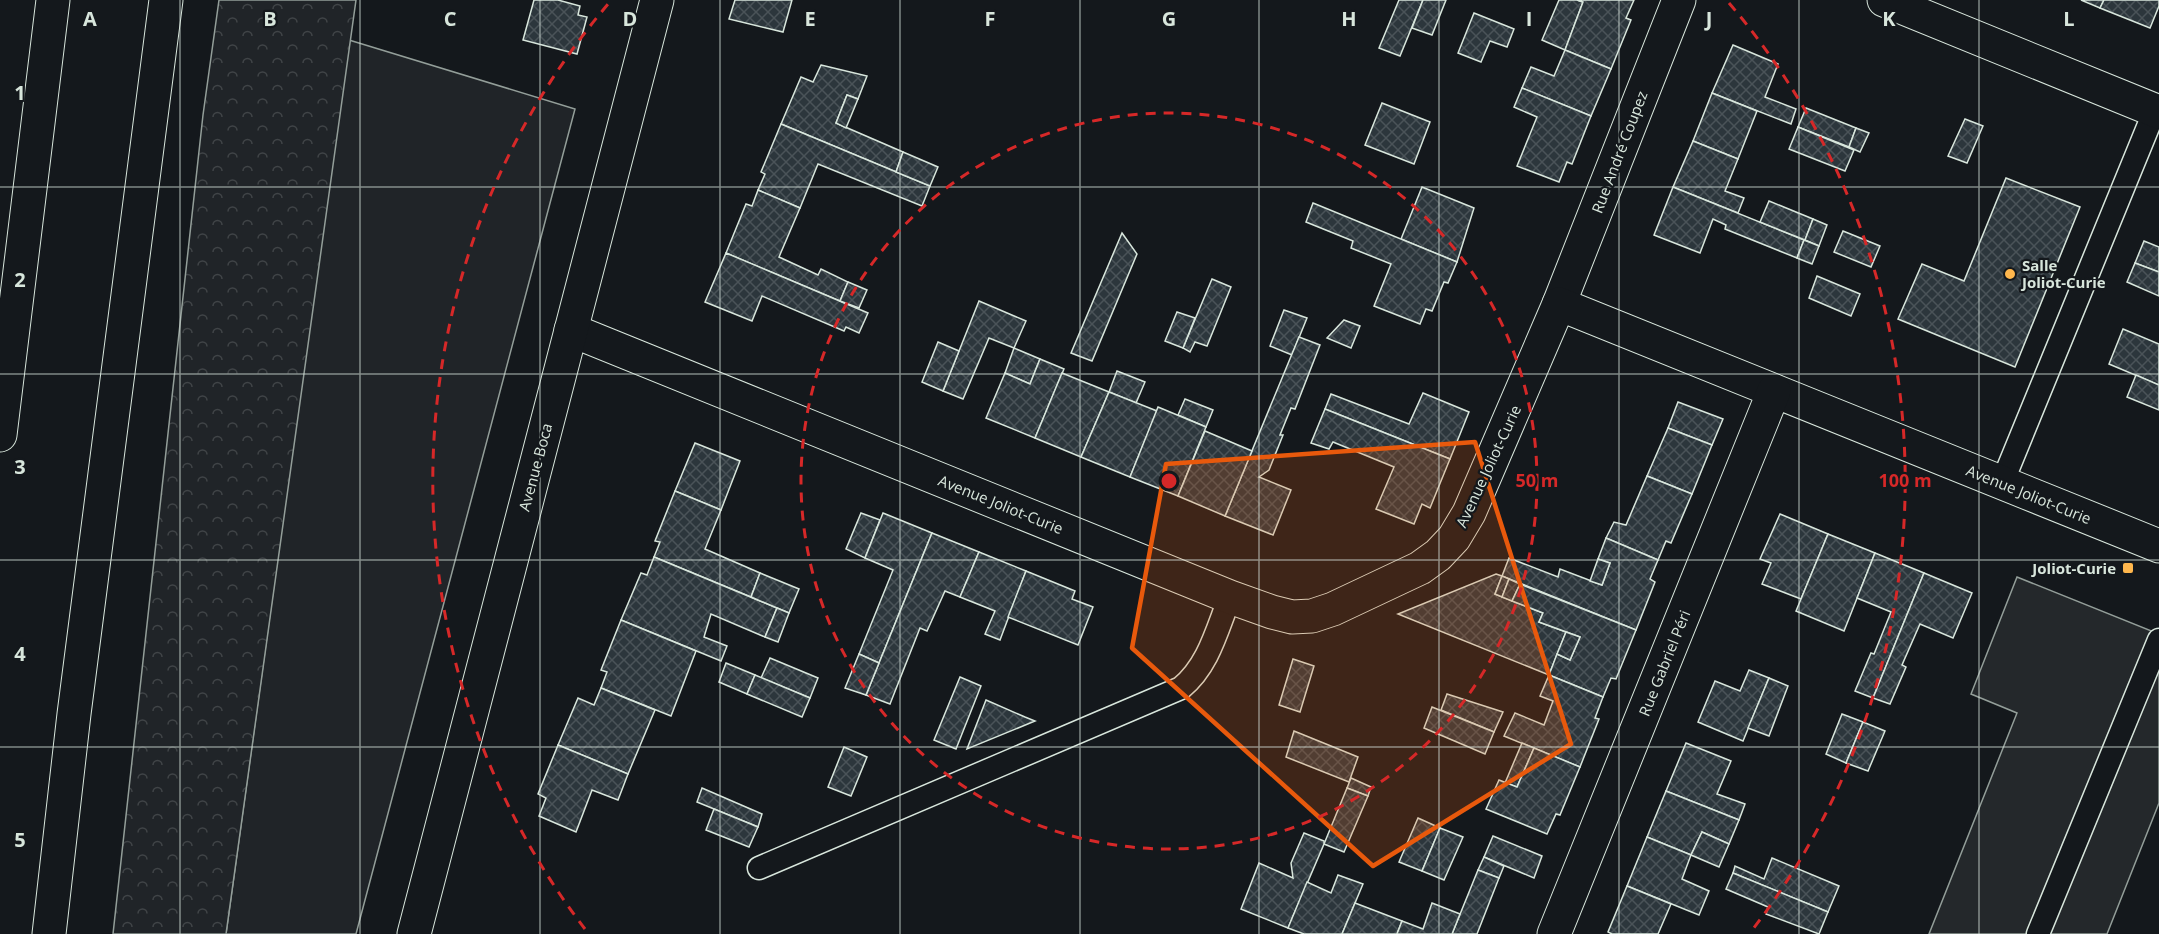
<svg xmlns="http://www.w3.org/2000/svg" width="2159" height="934" viewBox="0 0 2159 934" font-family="'Open Sans',sans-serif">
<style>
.green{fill:#202428;stroke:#939e99;stroke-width:1.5}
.forest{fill:url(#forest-crowns);stroke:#939e99;stroke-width:1.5}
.parking{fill:#24282b;stroke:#939e99;stroke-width:1.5}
.building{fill:url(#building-cross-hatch);stroke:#d8e6dc;stroke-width:1.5}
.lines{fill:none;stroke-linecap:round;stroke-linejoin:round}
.lane-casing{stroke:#d8e6dc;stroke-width:25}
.street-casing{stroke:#d8e6dc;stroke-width:35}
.highway-casing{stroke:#d8e6dc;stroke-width:35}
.lane{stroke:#14181c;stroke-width:22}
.street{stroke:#14181c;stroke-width:33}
.highway{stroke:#14181c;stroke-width:33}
.marked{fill:#e8590c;fill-opacity:0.2;stroke:#e8590c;stroke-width:4.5;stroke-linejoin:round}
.grid{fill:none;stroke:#d8e6dc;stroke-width:1.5;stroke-opacity:0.55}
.ring{fill:none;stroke:#d62828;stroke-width:3;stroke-dasharray:10 8}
.poi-dot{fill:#ffb74d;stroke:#14181c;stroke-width:2}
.labels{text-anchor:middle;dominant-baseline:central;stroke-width:4.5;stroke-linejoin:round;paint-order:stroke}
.street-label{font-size:15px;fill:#d8e6dc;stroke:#14181c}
.poi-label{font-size:15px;font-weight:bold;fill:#d8e6dc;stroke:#14181c;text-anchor:start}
.grid-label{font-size:20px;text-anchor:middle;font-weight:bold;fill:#d8e6dc;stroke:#14181c;stroke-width:4.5;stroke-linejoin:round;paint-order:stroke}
.centre{fill:#d62828;stroke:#14181c;stroke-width:3}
.ring-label{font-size:18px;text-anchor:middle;font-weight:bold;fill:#d62828;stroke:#14181c;stroke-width:4.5;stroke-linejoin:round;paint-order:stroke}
</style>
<defs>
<pattern id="forest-crowns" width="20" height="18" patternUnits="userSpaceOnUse" patternTransform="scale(1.5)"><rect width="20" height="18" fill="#202428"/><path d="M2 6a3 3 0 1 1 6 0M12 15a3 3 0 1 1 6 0" fill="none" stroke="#404447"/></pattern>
<pattern id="building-cross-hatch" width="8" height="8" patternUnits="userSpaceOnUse" patternTransform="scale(1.5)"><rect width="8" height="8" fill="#2c363c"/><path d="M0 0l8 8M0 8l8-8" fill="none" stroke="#4a5358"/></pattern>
</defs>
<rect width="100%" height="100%" fill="#14181c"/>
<!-- green -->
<polygon class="green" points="349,40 575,109 356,934 226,934"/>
<!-- forest -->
<polygon class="forest" points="219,0 356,0 226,934 113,934 203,115"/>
<!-- parking -->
<polygon class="parking" points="2017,577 2159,634 2159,803 2107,934 1929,934 2017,713 1971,694"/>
<!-- building -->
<g class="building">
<polygon points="534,0 558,0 580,6 578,15 587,17 577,54 523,40"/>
<polygon points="735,0 792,0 783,32 729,19"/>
<polygon points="1399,0 1423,0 1400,56 1379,48"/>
<polygon points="1423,0 1446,0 1432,35 1412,28"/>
<polygon points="1559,0 1577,0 1583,2 1565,50 1542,40"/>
<polygon points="1577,0 1634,0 1626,18 1631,20 1611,69 1565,50 1583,2"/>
<polygon points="2081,0 2104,0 2100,8"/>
<polygon points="2104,0 2159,0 2159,6 2150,28 2100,8"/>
<polygon points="1474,13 1514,29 1507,47 1490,41 1481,62 1458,53"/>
<polygon points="1733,45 1778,64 1765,97 1796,109 1791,124 1712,93"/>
<polygon points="1565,50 1611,69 1591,116 1522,88 1531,67 1554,76"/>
<polygon points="821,65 867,76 858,99 847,95 836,123 903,152 896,172 781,124 801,77 813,82"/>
<polygon points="1522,88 1591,116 1572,164 1567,162 1559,182 1517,166 1537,117 1514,107"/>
<polygon points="1712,93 1757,111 1738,159 1693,141"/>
<polygon points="847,95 858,99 846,128 836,123"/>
<polygon points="1382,103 1430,122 1414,164 1365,145"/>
<polygon points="1806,108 1856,128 1849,147 1798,127"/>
<polygon points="1965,119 1983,126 1967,163 1948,156"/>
<polygon points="781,124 930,186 922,206 818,164 800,208 758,190 765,174 761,172"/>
<polygon points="1798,127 1854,150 1845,171 1789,149"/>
<polygon points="1856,128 1869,133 1860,152 1849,147"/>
<polygon points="1693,141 1738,159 1725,191 1744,198 1738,213 1673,187"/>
<polygon points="903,152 938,167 930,186 896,172"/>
<polygon points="2006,178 2080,207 2015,367 1898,319 1922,264 1964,281"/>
<polygon points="1422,187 1474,208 1457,262 1401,239"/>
<polygon points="1673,187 1804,240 1797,258 1725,229 1726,225 1713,219 1700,253 1654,235"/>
<polygon points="758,190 800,208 779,257 818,275 821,269 848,282 840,301 726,253 746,204 752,206"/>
<polygon points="1769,201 1813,219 1805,240 1760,222"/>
<polygon points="1313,203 1457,262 1448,283 1444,282 1432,311 1426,309 1420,324 1374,306 1391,264 1351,248 1353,241 1306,222"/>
<polygon points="1813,219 1827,225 1819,246 1805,240"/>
<polygon points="1843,231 1880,246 1871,267 1834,252"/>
<polygon points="1122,233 1137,254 1092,361 1071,353"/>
<polygon points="1804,240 1819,246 1812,264 1797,258"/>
<polygon points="2144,241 2159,247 2159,272 2135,263"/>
<polygon points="726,253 868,313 859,333 846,327 844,331 762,296 752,321 705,302"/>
<polygon points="2135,263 2159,272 2159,296 2127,282"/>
<polygon points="1817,276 1860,294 1851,316 1809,298"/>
<polygon points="1212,279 1231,287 1207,346 1195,342 1190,352 1183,348"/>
<polygon points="848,282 867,290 859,308 840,301"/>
<polygon points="979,301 1026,321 1014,348 989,338 963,399 943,391"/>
<polygon points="1284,310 1307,318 1292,355 1270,346"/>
<polygon points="1177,312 1195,318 1183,348 1165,341"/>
<polygon points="1344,320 1360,326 1351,348 1327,338"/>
<polygon points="2123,329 2159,344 2159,385 2109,364"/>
<polygon points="1299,337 1320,345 1295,409 1291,408 1280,435 1283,435 1269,470 1259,477 1291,490 1273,535 1225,516"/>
<polygon points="938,342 959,351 943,391 922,382"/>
<polygon points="1014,348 1040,359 1030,384 1005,373"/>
<polygon points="1040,359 1064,369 1035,438 986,418 1005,373 1030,384"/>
<polygon points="1117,371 1145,382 1136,403 1109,392"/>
<polygon points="1062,373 1109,392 1081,457 1035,438"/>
<polygon points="2136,375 2159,385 2159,410 2127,397"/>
<polygon points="1109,392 1157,411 1130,477 1081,457"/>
<polygon points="1423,393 1469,412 1450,459 1325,409 1331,394 1409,424"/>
<polygon points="1185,399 1213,410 1206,427 1178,415"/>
<polygon points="1678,402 1723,419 1712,445 1668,428"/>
<polygon points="1158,407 1206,427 1178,496 1130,477"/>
<polygon points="1325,409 1450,459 1430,508 1422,504 1414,524 1376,509 1394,467 1333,442 1329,449 1311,443"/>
<polygon points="1668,428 1712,445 1692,494 1647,476"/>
<polygon points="1205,431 1252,451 1225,516 1178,496"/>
<polygon points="695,443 740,461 721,510 675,491"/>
<polygon points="1647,476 1692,494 1671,543 1666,541 1658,560 1606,538 1614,522 1626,525"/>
<polygon points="675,491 721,510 705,549 760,573 751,597 654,557 660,542 655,541"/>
<polygon points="861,513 880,520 865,558 846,549"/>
<polygon points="883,513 932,533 879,663 859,654 893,570 865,558"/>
<polygon points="1780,514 1828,534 1801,599 1762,584 1771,563 1760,559"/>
<polygon points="932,533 979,552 960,597 945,591 927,631 920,628 890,704 866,695"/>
<polygon points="1828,534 1875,553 1844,631 1796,611"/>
<polygon points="1606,538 1658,560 1650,579 1655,582 1636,630 1502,576 1509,558 1558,577 1560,569 1602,585 1610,563 1598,559"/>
<polygon points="979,552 1026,571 1000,640 985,634 995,611 960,597"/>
<polygon points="1875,553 1924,573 1873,698 1855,691 1871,653 1874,654 1891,612 1857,598"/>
<polygon points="654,557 777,608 765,637 711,614 704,637 727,646 721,661 621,620 641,573 647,575"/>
<polygon points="1598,559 1610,563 1602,585 1590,581"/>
<polygon points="1026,571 1075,591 1072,599 1093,607 1078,645 1008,617"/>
<polygon points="760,573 799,589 789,613 751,597"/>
<polygon points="1924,573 1972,593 1953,638 1920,624 1902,665 1906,667 1890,704 1873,698"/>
<polygon points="1496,574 1502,576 1495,594 1543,613 1539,622 1566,632 1549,675 1398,614"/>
<polygon points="1502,576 1509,579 1502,597 1495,594"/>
<polygon points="1509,579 1520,584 1512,601 1502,597"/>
<polygon points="1520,584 1636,630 1616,679 1611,678 1603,697 1549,675 1557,654 1570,660 1580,637 1539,622 1543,613 1512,601"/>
<polygon points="777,608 789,613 778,642 765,637"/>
<polygon points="621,620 696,651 671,716 601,688 607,672 601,670"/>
<polygon points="1566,632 1580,637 1570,660 1557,654"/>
<polygon points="859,654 879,663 866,695 845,688"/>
<polygon points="770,658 818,678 810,698 761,678"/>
<polygon points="1293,659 1314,666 1300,712 1279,705"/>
<polygon points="726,663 755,675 747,694 719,682"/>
<polygon points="1749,670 1769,678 1743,741 1698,722 1715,681 1740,691"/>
<polygon points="755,675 810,698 802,717 747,694"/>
<polygon points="1549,675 1603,697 1595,718 1599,719 1580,767 1504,736 1515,713 1544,725 1553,701 1540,696"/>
<polygon points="960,677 981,686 956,749 934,740"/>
<polygon points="1769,678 1788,686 1769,736 1748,728"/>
<polygon points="601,688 655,710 628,774 558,745 578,698 594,705"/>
<polygon points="1447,694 1503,712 1494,732 1441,710"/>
<polygon points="986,700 1025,717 1035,721 967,749"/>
<polygon points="1432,707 1494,732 1485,754 1424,728"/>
<polygon points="1842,714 1863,722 1846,763 1826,754"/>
<polygon points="1863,722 1885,731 1868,771 1846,763"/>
<polygon points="1294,731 1358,757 1349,782 1286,757"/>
<polygon points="1522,743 1534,748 1517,787 1505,783"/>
<polygon points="1686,743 1731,761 1717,794 1745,804 1739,820 1666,791"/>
<polygon points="558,745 628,774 618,800 592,790 576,832 539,816 546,798 538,794"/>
<polygon points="844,747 867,757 851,796 828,787"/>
<polygon points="1534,748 1580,767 1560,815 1556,814 1547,834 1486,809 1499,780 1517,787"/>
<polygon points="1351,778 1371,787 1368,796 1347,788"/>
<polygon points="702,788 762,814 758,827 697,802"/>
<polygon points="1347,788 1368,796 1344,852 1324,844"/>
<polygon points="1666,791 1739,820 1729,844 1702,832 1691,855 1647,837"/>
<polygon points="714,809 758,827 749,847 706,830"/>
<polygon points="1418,818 1440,828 1422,871 1399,862"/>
<polygon points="1440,828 1463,837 1444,880 1422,871"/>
<polygon points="1702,832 1729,844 1719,867 1691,855"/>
<polygon points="1304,833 1324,841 1324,844 1288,928 1241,909 1259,863 1293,878 1291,863"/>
<polygon points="1493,836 1542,856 1534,878 1484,857"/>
<polygon points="1647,837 1691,855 1682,879 1709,891 1699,915 1627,886"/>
<polygon points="1484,857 1504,866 1499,878 1478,870"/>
<polygon points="1772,858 1839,886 1828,912 1733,873 1735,866 1764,879"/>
<polygon points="1478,870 1499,878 1477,934 1452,934"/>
<polygon points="1733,873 1828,912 1819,934 1766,914 1768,907 1726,889"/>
<polygon points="1338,875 1363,884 1342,934 1304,934 1288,928 1307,882 1331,893"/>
<polygon points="1627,886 1671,904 1658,934 1612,934 1608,932"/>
<polygon points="1355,903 1402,921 1397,934 1342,934"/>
<polygon points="1432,903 1460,914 1452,934 1397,934 1402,921 1423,929"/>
</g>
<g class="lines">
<defs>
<g id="lane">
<polyline points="2002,483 2155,110"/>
<path d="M759 868 1181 688C1209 665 1217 629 1230 597"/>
<polyline points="2038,934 2159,640"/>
</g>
<g id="street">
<polyline points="1884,0 2159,112"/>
<polyline points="1559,304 1679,0"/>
<polyline points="571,330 1230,597 1272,612 1292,617 1312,616 1333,609 1420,568 1438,555 1454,538 1469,513 1559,304 2159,546"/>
<polyline points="414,934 657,0"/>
<polyline points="1554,934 1774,391"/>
</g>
<g id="highway">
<polyline points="0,435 53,0"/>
<polyline points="49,934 74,714 166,0"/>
</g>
</defs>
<!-- lane casing -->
<use href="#lane" class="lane-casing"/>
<!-- street casing -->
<use href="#street" class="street-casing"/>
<!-- highway casing -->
<use href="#highway" class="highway-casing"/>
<!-- lane -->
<use href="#lane" class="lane"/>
<!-- street -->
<use href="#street" class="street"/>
<!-- highway -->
<use href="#highway" class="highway"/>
</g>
<!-- marked area -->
<path class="marked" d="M1475 442 1571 744 1373 866 1132 648 1166 464Z"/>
<!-- grid -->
<path class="grid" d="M180 0V934M360 0V934M540 0V934M720 0V934M900 0V934M1080 0V934M1259 0V934M1439 0V934M1619 0V934M1799 0V934M1979 0V934M0 187H2159M0 374H2159M0 560H2159M0 747H2159"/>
<!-- distance rings -->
<g class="ring">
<circle cx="1169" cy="481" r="368"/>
<path d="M585 929A736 736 0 0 1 609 3M1729 3A736 736 0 0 1 1753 929"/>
</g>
<!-- markers -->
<g class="poi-dot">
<circle cx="2010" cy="274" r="6"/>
<rect x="2122" y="562" width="12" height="12" rx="3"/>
</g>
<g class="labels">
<!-- street labels -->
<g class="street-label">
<text transform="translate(1619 152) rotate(-69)">Rue André Coupez</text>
<text transform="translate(1488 466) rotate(-65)">Avenue Joliot-Curie</text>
<text transform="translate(535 467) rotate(-75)">Avenue Boca</text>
<text transform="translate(2029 494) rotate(22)">Avenue Joliot-Curie</text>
<text transform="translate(1001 504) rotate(22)">Avenue Joliot-Curie</text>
<text transform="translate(1664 663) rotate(-68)">Rue Gabriel Péri</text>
</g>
<!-- poi labels -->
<g class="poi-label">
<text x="2022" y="265">Salle<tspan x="2022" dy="17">Joliot-Curie</tspan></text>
<text x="2116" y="568" text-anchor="end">Joliot-Curie</text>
</g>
</g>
<g class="grid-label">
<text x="90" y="26">A</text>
<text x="270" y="26">B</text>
<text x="450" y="26">C</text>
<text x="630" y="26">D</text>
<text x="810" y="26">E</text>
<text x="990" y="26">F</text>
<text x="1169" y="26">G</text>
<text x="1349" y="26">H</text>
<text x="1529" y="26">I</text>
<text x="1709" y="26">J</text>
<text x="1889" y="26">K</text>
<text x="2069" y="26">L</text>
<text x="20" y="100">1</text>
<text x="20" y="287">2</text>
<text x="20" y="474">3</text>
<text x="20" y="661">4</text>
<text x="20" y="847">5</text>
</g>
<circle cx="1169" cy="481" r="9" class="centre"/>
<g class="ring-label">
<text x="1537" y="487">50 m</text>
<text x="1905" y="487">100 m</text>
</g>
</svg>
